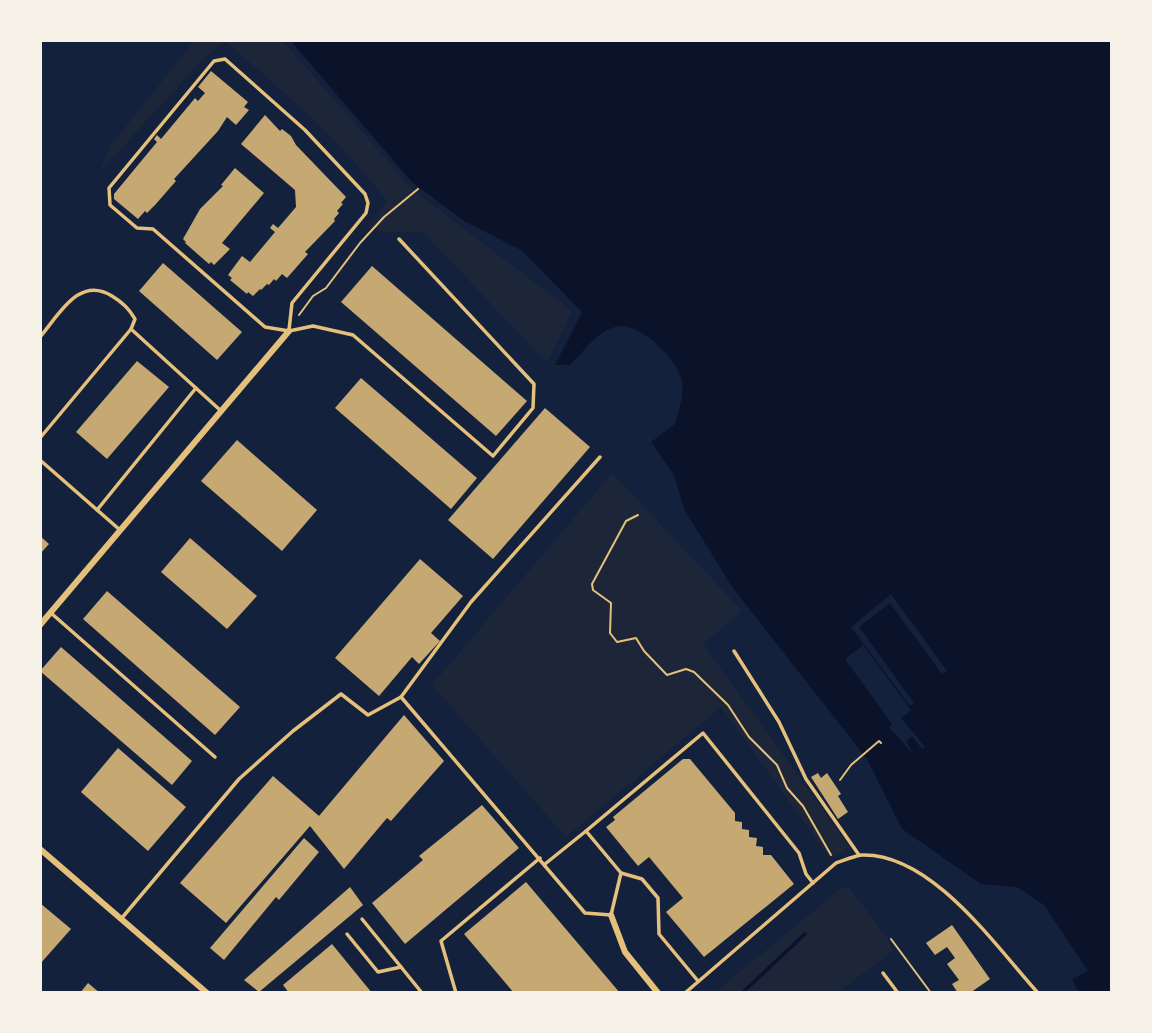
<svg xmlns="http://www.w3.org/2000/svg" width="1152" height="1033" viewBox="0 0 1152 1033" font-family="'Source Sans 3',sans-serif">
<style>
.green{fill:#1d2539}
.water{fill:#0b132b}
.pier{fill:#14213d}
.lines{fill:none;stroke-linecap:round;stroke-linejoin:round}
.stream{stroke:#0b132b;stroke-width:3.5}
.building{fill:#c6a872}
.path{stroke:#e5c07b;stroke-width:2}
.service{stroke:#e5c07b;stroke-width:3.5}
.minor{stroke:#e5c07b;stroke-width:6}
</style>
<rect width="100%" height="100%" fill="#14213d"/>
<!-- green -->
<g class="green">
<path d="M195 40 283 41 413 190 572 311 547 363 423 232H386L367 228 387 201C340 140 283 91 225 41L202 60 99 173 111 145Z"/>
<polygon points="612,473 742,611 703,644 850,847 831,859 721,707 566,837 432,685"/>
<polygon points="849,887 887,938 893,951 837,993 714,993 840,889"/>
</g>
<!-- water -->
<path class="water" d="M290 40H1112V993H1079L1072 979 1088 971 1044 905 1017 887 981 884 902 829 867 759 732 587 684 509 674 475 651 442 675 424C678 411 685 394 682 381 677 359 639 320 615 327 596 333 583 352 570 365H555L582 312 521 250 464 221 412 182Z"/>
<!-- pier -->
<g class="pier">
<polygon points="891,594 947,671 942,674 890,603 859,627 914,703 910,706 851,627"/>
<polygon points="863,645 911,710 901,718 925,747 922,749 912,736 906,741 914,755 889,727 892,724 845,659"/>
</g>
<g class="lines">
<!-- stream -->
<polyline class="stream" points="742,993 805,934"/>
</g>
<!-- building -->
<g class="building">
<polygon points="211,71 248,102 244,107 249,110 236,125 227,117 218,131 174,179 176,181 155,205 147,213 145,211 138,219 114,199 114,194 157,142 154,139 157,135 161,139 195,98 198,101 205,93 198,87"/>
<polygon points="265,115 280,131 282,129 291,136 296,145 346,197 341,203 343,204 337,211 339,213 334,219 335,221 305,252 308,254 287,278 282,274 276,281 274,279 269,285 267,284 261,290 260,289 253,296 248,292 247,294 230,280 232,278 228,275 242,256 250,262 275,232 270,228 273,224 278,228 296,207 295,190 241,144"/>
<polygon points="235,168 264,193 222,243 230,249 214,265 211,262 209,264 185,243 186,242 183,239 200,209 223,186 221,185"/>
<polygon points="163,263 242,332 217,360 139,291"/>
<polygon points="372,266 527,401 496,436 341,302"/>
<polygon points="137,361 169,387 107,459 76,432"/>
<polygon points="361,378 477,478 451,509 335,408"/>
<polygon points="545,408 590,447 493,559 448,520"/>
<polygon points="237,440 317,510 282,551 201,481"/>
<polygon points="40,536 49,544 40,554"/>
<polygon points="190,538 257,596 227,629 161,572"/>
<polygon points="420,559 463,596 431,633 440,641 419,664 412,657 379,696 335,658"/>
<polygon points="107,591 240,707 215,735 83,619"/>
<polygon points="61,647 192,761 172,785 40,671"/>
<polygon points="404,715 444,761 391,821 387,818 344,869 310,826 226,923 180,883 273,776 319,816"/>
<polygon points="118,748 186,807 148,851 81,792"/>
<polygon points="683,759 690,759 735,813 735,821 742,822 742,829 749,830 749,837 757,838 756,846 763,847 763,855 771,855 794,884 704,957 666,912 683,898 649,857 638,866 606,827 615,820 613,817"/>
<polygon points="818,773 821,778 827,773 841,794 838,796 848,812 838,819 811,777"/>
<polygon points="482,805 519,848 405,944 372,903 423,860 419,856"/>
<polygon points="304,838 319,852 279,900 276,897 224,960 210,948"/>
<polygon points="526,882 620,993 514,993 464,934"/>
<polygon points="350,887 363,905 259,992 244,980"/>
<polygon points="40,903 71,929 40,964"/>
<polygon points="952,925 990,979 970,993 958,993 952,984 959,980 947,964 955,958 947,947 935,955 926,943"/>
<polygon points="332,944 372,993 289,993 283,985"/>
<polygon points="88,983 100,993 80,993"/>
</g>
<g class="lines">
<!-- path -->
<g class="path">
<polyline points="299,315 313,296 326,288 360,243 384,217 418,189"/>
<polyline points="638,515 626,521 592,584 593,590 611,603 610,633 617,642 636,638 644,651 667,675 686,669 694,672 728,705 749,737 777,765 787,788 803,806 831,855"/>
<polyline points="840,780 851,765 879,741 881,743"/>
<polyline points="891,939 931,993"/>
</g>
<!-- service -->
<g class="service">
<polyline points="131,329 220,410"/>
<polyline points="289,330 292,303 366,213 368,203 365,194 305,130 225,59 214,61 109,188 110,205 137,228 153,229 265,327 289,331 313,326 353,335 493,456 533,408 534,384 399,239"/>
<path d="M40 337C59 315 79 275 112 296 122 302 129 308 135 319L131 329 40 438"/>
<polyline points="600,457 471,602 401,697 585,913 611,915 621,873"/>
<polyline points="40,460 120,530"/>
<polyline points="97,510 196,388"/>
<polyline points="51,613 215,757"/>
<polyline points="734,651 779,722 806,779 859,855"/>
<polyline points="586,831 703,733 799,853 806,874 813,883"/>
<polyline points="545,864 586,831 621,873 642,879 658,898 659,934 698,981"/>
<polyline points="121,919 239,779 293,731 341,694 368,715 401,697"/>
<polyline points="362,919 401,967"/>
<polyline points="347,934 378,972 401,967 422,993"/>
<polyline points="883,973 898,993"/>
<polyline points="456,993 441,941 540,858"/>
<path d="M685 993 836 863C845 860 854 856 862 855 932 853 996 947 1038 993"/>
</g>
<!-- minor -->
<g class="minor">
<polyline points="40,625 289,331"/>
<polyline points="40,849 207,993"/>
<polyline points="611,915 625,952 658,993"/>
</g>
</g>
<!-- border -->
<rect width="1152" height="1033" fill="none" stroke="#f6f1e7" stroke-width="84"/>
</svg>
